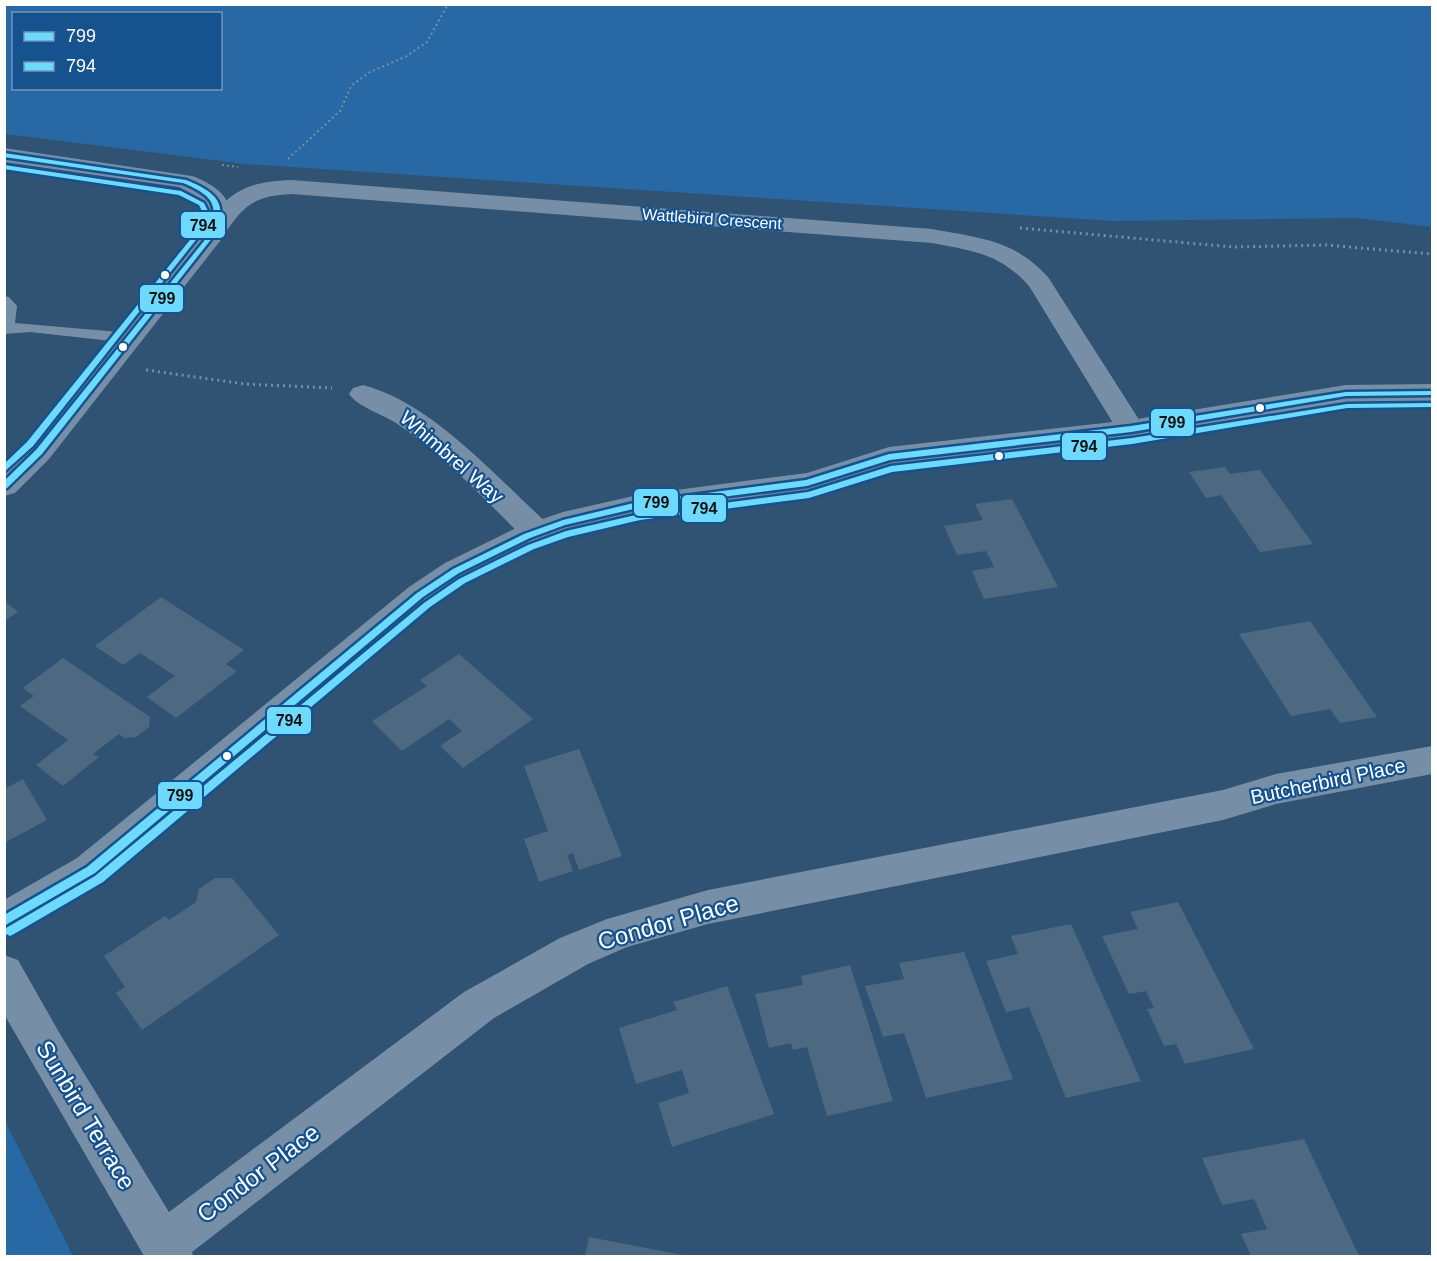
<svg xmlns="http://www.w3.org/2000/svg" width="1437" height="1261" viewBox="0 0 1437 1261" font-family="Arial,sans-serif">
<style>
.green{fill:#2868a5;fill-rule:evenodd}
.building{fill:#4d6982}
.lines{fill:none;stroke-linecap:round;stroke-linejoin:round}
.path-far1{stroke:#778fa6;stroke-width:2;stroke-dasharray:2 3;stroke-linecap:butt}
.path{stroke:#778fa6;stroke-width:3;stroke-dasharray:2 4;stroke-linecap:butt}
.service{fill:#778fa6;fill-rule:evenodd}
.minor{fill:#778fa6;fill-rule:evenodd}
.tertiary{fill:#778fa6;fill-rule:evenodd}
.bus-1-casing{stroke:#15528e;stroke-width:5}
.bus-2-casing{stroke:#15528e;stroke-width:5}
.bus-1{fill:#6ddafd;fill-rule:evenodd}
.bus-2{fill:#6ddafd;fill-rule:evenodd}
.bus-dot{fill:#fff;stroke:#15528e;stroke-width:2}
.labels{text-anchor:middle;dominant-baseline:central;stroke-width:4.5;stroke-linejoin:round;paint-order:stroke}
.far-street-label{font-size:16px;fill:#fff;stroke:#15528e}
.street-label{font-size:20px;fill:#fff;stroke:#15528e}
.near-street-label{font-size:24px;fill:#fff;stroke:#15528e}
.line-badge{stroke:#15528e;stroke-width:2}
.pale-badge-label{font-size:16px;text-anchor:middle;font-weight:bold;fill:#111}
</style>
<rect width="100%" height="100%" fill="#305273"/>
<!-- green -->
<g class="green">
<path d="M5 4 1432 5V227L1357 218 1113 221 245 164 5 134ZM14 14H220V88H14Z"/>
<polygon points="5,1121 73,1256 5,1256"/>
</g>
<!-- building -->
<g class="building">
<polygon points="1225,467 1230,474 1260,470 1313,544 1260,552 1221,495 1206,498 1189,472"/>
<polygon points="1012,499 1058,587 984,599 972,571 994,567 986,551 957,555 944,526 983,520 975,504"/>
<polygon points="161,597 244,650 226,664 237,671 176,718 147,697 175,676 140,653 123,665 95,646"/>
<polygon points="4,601 18,612 4,621"/>
<polygon points="1310,621 1377,717 1340,723 1330,709 1291,716 1239,634"/>
<polygon points="459,654 533,719 463,768 440,746 462,731 449,719 402,751 372,721 427,686 420,680"/>
<polygon points="63,658 150,717 149,727 136,737 124,738 119,734 93,754 99,757 63,786 36,765 68,740 20,706 34,696 23,688"/>
<polygon points="579,749 622,856 579,870 573,853 567,855 573,871 539,882 524,839 548,831 524,766"/>
<polygon points="23,779 47,820 4,843 4,789"/>
<polygon points="215,878 232,878 279,935 142,1030 116,993 125,987 104,956 165,916 169,920 196,902 199,889"/>
<polygon points="1178,902 1254,1049 1185,1064 1176,1044 1164,1046 1147,1009 1154,1008 1146,991 1129,994 1102,936 1138,929 1130,912"/>
<polygon points="1071,924 1141,1081 1066,1098 1029,1007 1006,1012 986,961 1018,954 1011,936"/>
<polygon points="964,952 1013,1079 926,1098 904,1033 883,1037 865,986 904,979 899,963"/>
<polygon points="850,965 893,1101 827,1116 807,1047 793,1050 791,1043 769,1048 755,994 803,985 801,976"/>
<polygon points="727,986 774,1114 672,1147 658,1103 689,1093 682,1070 636,1084 619,1028 677,1010 673,1002"/>
<polygon points="1304,1139 1359,1256 1251,1256 1241,1234 1267,1229 1254,1199 1222,1205 1202,1158"/>
<polygon points="589,1237 683,1255 683,1256 585,1256"/>
</g>
<g class="lines">
<!-- path-far1 -->
<g class="path-far1">
<polyline points="288,159 340,111 351,86 370,72 407,56 427,42 448,4"/>
<polyline points="222,165 238,167"/>
</g>
<!-- path -->
<g class="path">
<polyline points="1020,228 1233,247 1326,245 1432,254"/>
<polyline points="146,370 245,384 332,388"/>
</g>
<!-- service -->
<polygon class="service" points="4,296 9,297 17,306 15,323 130,333 138,338 130,343 30,332 4,334"/>
<!-- minor -->
<g class="minor">
<path d="M291 180 932 229C979 238 1013 239 1048 277L1145 429 1141 436 1131 438 1121 436 1029 286C999 253 973 251 932 243L291 194C255 196 245 204 225 233L216 235 207 233 204 228C229 191 246 182 291 180Z"/>
<path d="M363 385C432 403 495 476 547 523L551 531 547 539 536 542 525 539C484 499 444 455 396 423 382 414 358 407 349 394L353 388Z"/>
<polygon points="1432,746 1432,774 1276,804 1223,820 708,924 627,947 588,964 494,1018 192,1252 193,1256 144,1256 4,1014 4,955 18,960 60,1034 169,1212 464,992 560,938 607,919 708,890 1223,790 1276,774"/>
</g>
<!-- tertiary -->
<g class="tertiary">
<path d="M4 148 192 176C225 188 242 208 220 241L49 459 15 493 4 496V468L29 445 200 234 207 216 202 200 179 187 4 162Z"/>
<polygon points="1432,384 1432,402 1346,403 1131,438 889,467 807,493 638,515 572,531 538,543 467,579 431,603 105,882 18,933 4,938 4,900 77,858 409,587 445,563 516,528 563,512 638,495 807,473 889,447 1131,420 1346,385"/>
</g>
<defs>
<g id="bus-1">
<path d="M4 153 186 180C217 192 230 205 213 237L42 454 7 488 4 489V481L36 450 208 236C221 205 212 195 183 183L4 157Z"/>
<polygon points="1432,391 1432,395 1346,396 1131,432 890,460 807,486 638,508 565,525 530,538 459,573 423,597 95,873 4,926 4,915 87,867 417,593 453,569 524,534 563,520 638,502 806,480 889,454 1131,426 1346,392"/>
</g>
<g id="bus-2">
<polygon points="4,165 181,191 204,203 210,215 203,231 33,446 4,472 4,464 27,442 198,230 204,215 199,205 179,195 4,169"/>
<polygon points="1432,403 1432,407 1347,408 1132,444 892,472 809,498 640,520 568,537 534,549 465,583 430,607 103,882 14,934 10,936 6,934 5,931 6,928 95,876 424,603 459,579 528,545 566,531 640,514 808,492 891,466 1132,438 1347,404"/>
</g>
</defs>
<!-- bus-1 casing -->
<use href="#bus-1" class="bus-1-casing"/>
<!-- bus-2 casing -->
<use href="#bus-2" class="bus-2-casing"/>
<!-- bus-1 -->
<use href="#bus-1" class="bus-1"/>
<!-- bus-2 -->
<use href="#bus-2" class="bus-2"/>
</g>
<!-- markers -->
<g class="bus-dot">
<circle cx="165" cy="275" r="5"/>
<circle cx="123" cy="347" r="5"/>
<circle cx="1260" cy="408" r="5"/>
<circle cx="999" cy="456" r="5"/>
<circle cx="227" cy="756" r="5"/>
</g>
<g class="labels">
<!-- far-street labels -->
<g class="far-street-label">
<text transform="translate(712 219) rotate(4)">Wattlebird Crescent</text>
</g>
<!-- street labels -->
<g class="street-label">
<text transform="translate(452 457) rotate(41)">Whimbrel Way</text>
<text transform="translate(1328 781) rotate(-12)">Butcherbird Place</text>
</g>
<!-- near-street labels -->
<g class="near-street-label">
<text transform="translate(668 922) rotate(-16)">Condor Place</text>
<text transform="translate(86 1115) rotate(59)">Sunbird Terrace</text>
<text transform="translate(258 1173) rotate(-37)">Condor Place</text>
</g>
</g>
<g class="line-badge">
<rect x="180" y="211" width="46" height="28" rx="6" fill="#6ddafd"/>
<rect x="139" y="284" width="45" height="29" rx="6" fill="#6ddafd"/>
<rect x="1150" y="408" width="45" height="29" rx="6" fill="#6ddafd"/>
<rect x="1061" y="432" width="46" height="29" rx="6" fill="#6ddafd"/>
<rect x="633" y="488" width="46" height="29" rx="6" fill="#6ddafd"/>
<rect x="681" y="494" width="46" height="29" rx="6" fill="#6ddafd"/>
<rect x="266" y="706" width="46" height="29" rx="6" fill="#6ddafd"/>
<rect x="157" y="781" width="46" height="29" rx="6" fill="#6ddafd"/>
</g>
<g class="pale-badge-label">
<text x="203" y="231">794</text>
<text x="162" y="304">799</text>
<text x="1172" y="428">799</text>
<text x="1084" y="452">794</text>
<text x="656" y="508">799</text>
<text x="704" y="514">794</text>
<text x="289" y="726">794</text>
<text x="180" y="801">799</text>
</g>
<!-- border -->
<rect width="1437" height="1261" fill="none" stroke="#ffffff" stroke-width="12"/>
<!-- legend -->
<rect x="12" y="12" width="210" height="78" fill="#15528e" stroke="#7397bb" stroke-width="1.5"/>
<rect x="24" y="32" width="30" height="9" fill="#6ddafd" stroke="#7397bb" stroke-width="1.5"/>
<text x="66" y="42" font-size="18" fill="#ffffff">799</text>
<rect x="24" y="62" width="30" height="9" fill="#6ddafd" stroke="#7397bb" stroke-width="1.5"/>
<text x="66" y="72" font-size="18" fill="#ffffff">794</text>
</svg>
